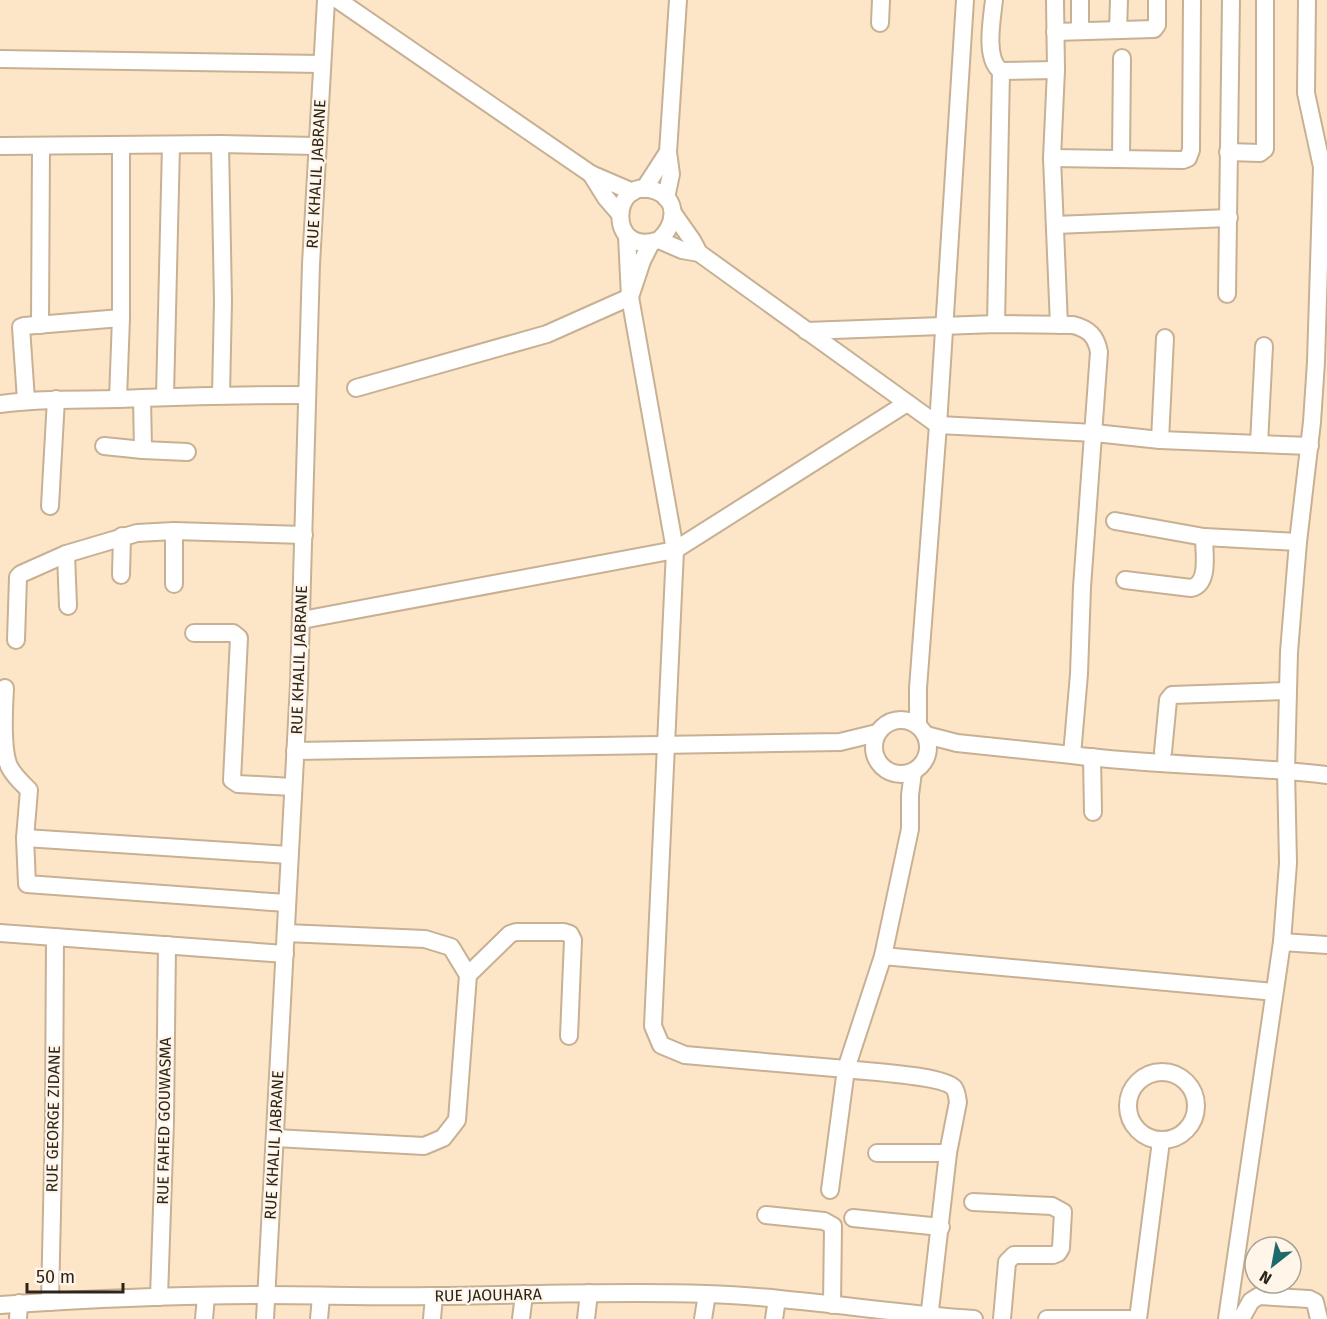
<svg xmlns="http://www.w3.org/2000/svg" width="1327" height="1319" viewBox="0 0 1327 1319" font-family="'Fira Sans',sans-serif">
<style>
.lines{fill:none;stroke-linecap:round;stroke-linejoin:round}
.minor-casing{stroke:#c7b093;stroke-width:20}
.minor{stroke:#fff;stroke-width:16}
.labels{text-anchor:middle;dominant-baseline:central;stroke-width:4.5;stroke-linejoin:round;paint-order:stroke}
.street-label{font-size:16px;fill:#2e251a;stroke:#fff5e9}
</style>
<rect width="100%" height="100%" fill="#fde6c8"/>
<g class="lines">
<defs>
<g id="minor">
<polyline points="338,0 591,174 633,192"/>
<path d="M994 0C992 19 984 59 1001 71L1056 70"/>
<polyline points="1055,0 1056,70 1052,158 1059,325"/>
<polyline points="880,23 881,0"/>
<polyline points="1118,30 1119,0"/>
<polyline points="1080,31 1080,0"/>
<polyline points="1055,32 1154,29 1157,25 1157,0"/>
<polyline points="0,59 322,64"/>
<polyline points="220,144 223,301 221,395"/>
<polyline points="0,146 220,144 317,146"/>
<polyline points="1228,152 1260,153 1265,149 1265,0"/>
<polyline points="1052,158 1183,160 1188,158 1191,150 1192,0"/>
<polyline points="1121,159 1122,58"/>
<polyline points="591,174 606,198 619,213"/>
<polyline points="644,189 668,152"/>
<polyline points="666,198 671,174 668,152 678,0"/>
<polyline points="673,213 692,240 699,253"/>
<polyline points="1055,225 1229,218"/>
<polyline points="627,236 630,297 675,550 653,1026 661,1045 685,1055 846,1069 883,956 910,829 910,795 913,772"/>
<path d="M659 240C675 226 680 200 656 191 610 173 606 259 659 240L682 250 699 253 938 425 1095 433 1160 440 1310 446"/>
<polyline points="1227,294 1231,0"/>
<polyline points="996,324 1001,71"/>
<polyline points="40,325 41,147"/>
<path d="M806 331 996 324 1073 325C1089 329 1096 336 1099 352L1082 587 1079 674 1072 755C1157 766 1242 765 1327 775"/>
<polyline points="356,388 547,334 630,297 642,261 651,243"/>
<polyline points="165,396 171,145"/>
<polyline points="142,398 143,450"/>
<polyline points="118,399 121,318 121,147"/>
<polyline points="26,400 21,327 24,326 121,318"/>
<path d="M0 404C47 397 94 401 142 398 197 396 252 395 307 395"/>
<polyline points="1160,440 1165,338"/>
<polyline points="1259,444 1264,346"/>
<polyline points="104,446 143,450 187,452"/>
<polyline points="50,506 56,399"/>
<polyline points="1115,521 1204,537 1298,542"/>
<polyline points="174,531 174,584"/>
<polyline points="66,554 68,606"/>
<polyline points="121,575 122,536"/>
<path d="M1125 580 1191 588C1210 584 1204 553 1204 537"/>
<polyline points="302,620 675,550 907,403"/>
<polyline points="194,633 233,633 239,638 232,780 238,784 293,787"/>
<polyline points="16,640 18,577 21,574 66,554 137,533 174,531 304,535"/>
<path d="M5 688C4 707 1 752 10 768 15 777 22 783 29 790L25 838 27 884 286 903"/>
<circle cx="901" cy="747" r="27"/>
<polyline points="918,725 918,688 938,425 965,0"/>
<polyline points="926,735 957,743 1072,755"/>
<polyline points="295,751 840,742 877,733"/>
<polyline points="1163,752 1168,700 1172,695 1287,691"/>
<polyline points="1092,757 1093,812"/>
<polyline points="25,838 289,855"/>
<polyline points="0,933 285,954"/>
<polyline points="1282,942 1327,945"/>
<polyline points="883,956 1274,992"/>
<polyline points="468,975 510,934 516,932 564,932 570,934 573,940 569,1036"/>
<circle cx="1162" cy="1106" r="34"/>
<polyline points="275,1138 424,1146 443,1138 457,1120 468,975 451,947 425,939 286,933"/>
<polyline points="877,1153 948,1153"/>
<path d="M830 1190 846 1069C866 1072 943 1075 954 1088 957 1092 957 1097 958 1102L948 1153 929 1319"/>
<polyline points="973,1202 1052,1206 1063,1212 1061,1248 1058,1253 1053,1255 1014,1255 1007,1262 1002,1319"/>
<polyline points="766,1215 824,1221 833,1226 832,1305"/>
<polyline points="853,1218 941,1227"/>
<polyline points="159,1297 165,1121 167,945"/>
<polyline points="50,1302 54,1119 55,937"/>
<path d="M0 1305C88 1299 176 1295 265 1295 320 1295 376 1297 431 1296 523 1295 614 1291 706 1294 796 1297 884 1313 974 1319"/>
<polyline points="18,1319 19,1303"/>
<polyline points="204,1319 206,1296"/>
<polyline points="265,1319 299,684 311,264 326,0"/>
<polyline points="319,1319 321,1297"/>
<polyline points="432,1319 434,1296"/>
<polyline points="521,1319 524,1294"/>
<polyline points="586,1319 589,1293"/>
<polyline points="703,1319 707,1294"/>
<polyline points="774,1319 777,1299"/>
<polyline points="1047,1319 1136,1319"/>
<polyline points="1138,1319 1161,1141"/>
<polyline points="1227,1319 1282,942 1288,863 1286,770 1289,652 1298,542 1312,422 1316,362 1322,167 1306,93 1307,0"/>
<polyline points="1241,1319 1251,1301 1259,1296 1309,1299 1315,1302 1319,1319"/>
</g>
</defs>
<!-- minor casing -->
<use href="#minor" class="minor-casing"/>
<!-- minor -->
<use href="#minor" class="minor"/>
</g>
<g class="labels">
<!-- street labels -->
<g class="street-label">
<text transform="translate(316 174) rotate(-87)">RUE KHALIL JABRANE</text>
<text transform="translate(299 660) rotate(-88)">RUE KHALIL JABRANE</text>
<text transform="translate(53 1119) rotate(-89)">RUE GEORGE ZIDANE</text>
<text transform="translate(164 1121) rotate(-89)">RUE FAHED GOUWASMA</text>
<text transform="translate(274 1145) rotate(-87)">RUE KHALIL JABRANE</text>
<text transform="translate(488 1295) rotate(-1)">RUE JAOUHARA</text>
</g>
</g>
<!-- north arrow -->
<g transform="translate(1273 1265) rotate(211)"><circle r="28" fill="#fff5e9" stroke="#aba296" stroke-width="1.5"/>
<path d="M0-4.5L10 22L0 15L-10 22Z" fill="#1d6a6a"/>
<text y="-9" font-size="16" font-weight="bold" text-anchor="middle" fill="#2e251a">N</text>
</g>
<!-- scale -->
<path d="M27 1283v9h96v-9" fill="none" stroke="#2e251a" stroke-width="3"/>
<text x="36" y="1283" font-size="18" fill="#2e251a" stroke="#fff5e9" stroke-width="4.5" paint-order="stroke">50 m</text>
</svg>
